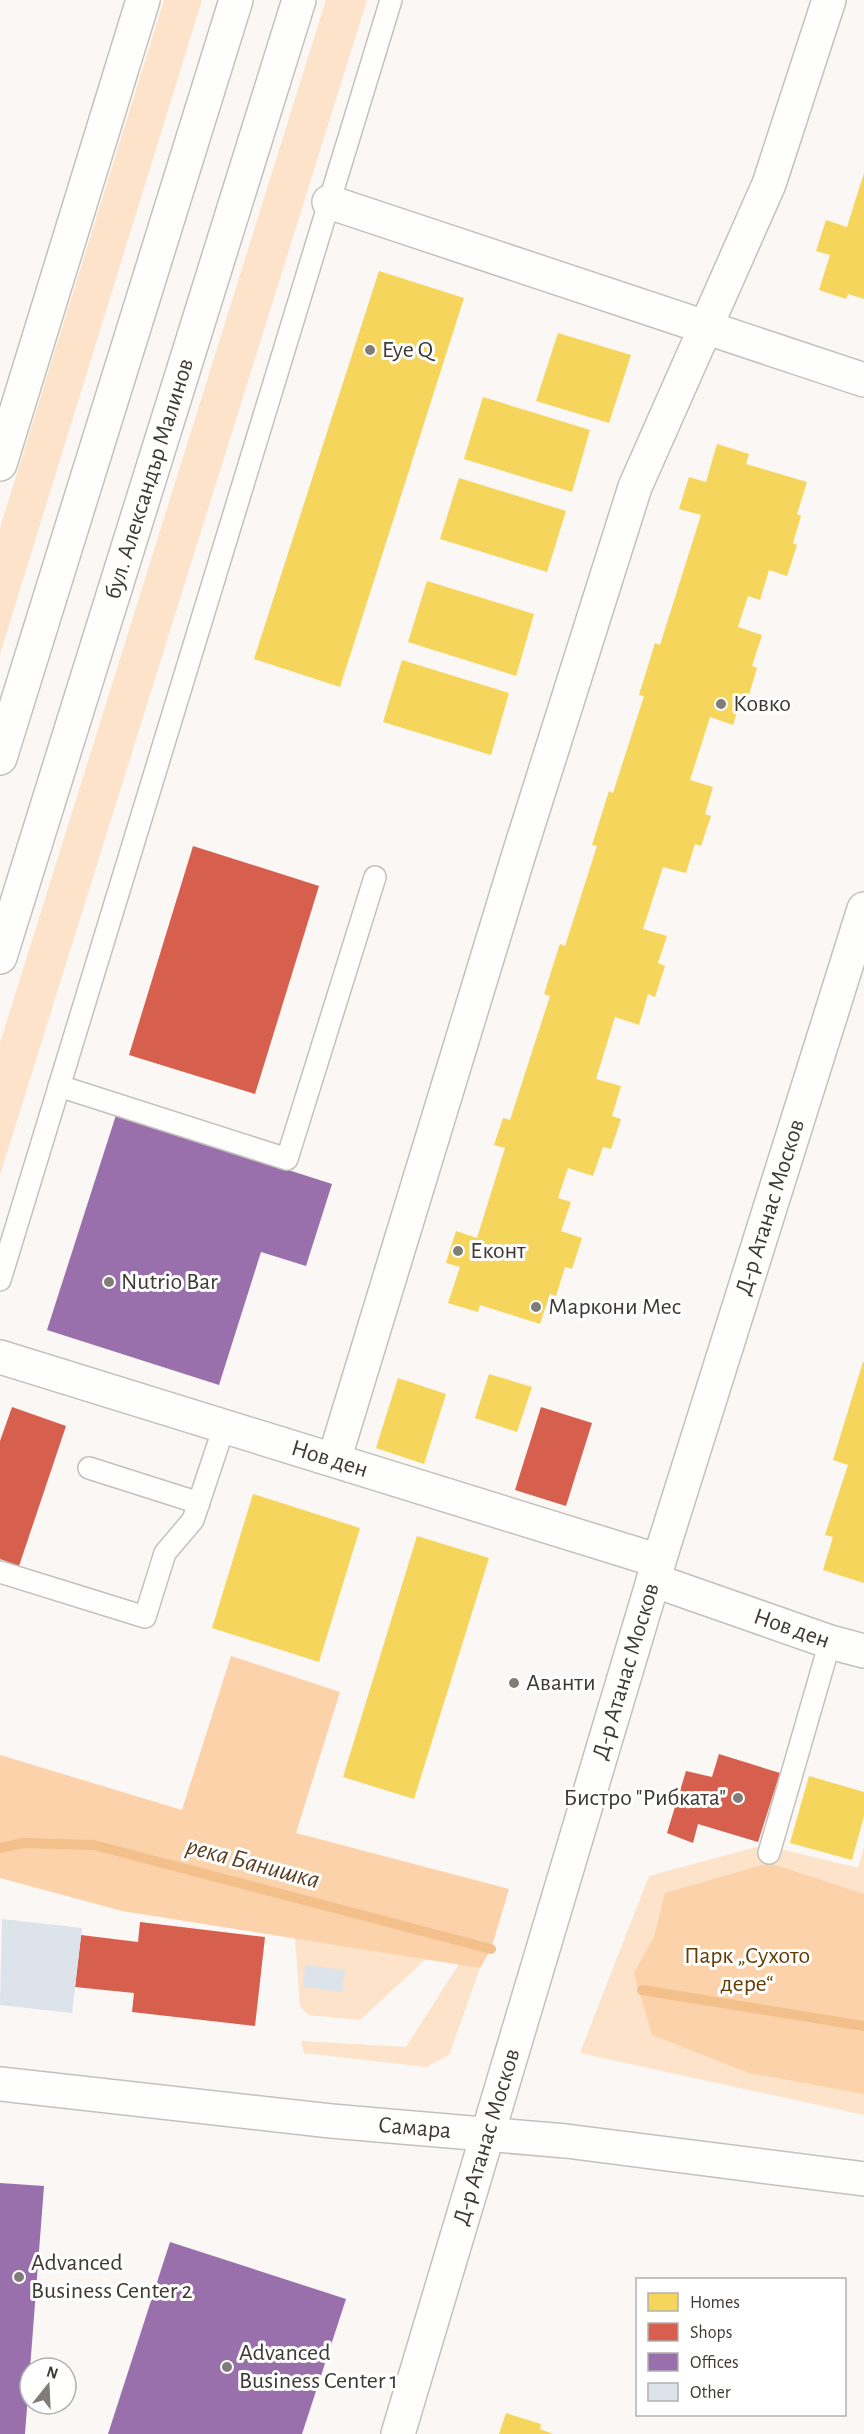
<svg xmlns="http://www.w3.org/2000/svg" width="864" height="2434" viewBox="0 0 864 2434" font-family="'Alegreya Sans',sans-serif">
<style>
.green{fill:#fce3ca}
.forest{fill:#fbd2a9}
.homes{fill:#f6d55c}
.shops{fill:#d6604d}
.offices{fill:#9970ab}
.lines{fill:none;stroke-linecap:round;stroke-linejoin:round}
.stream{stroke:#f3c08c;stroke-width:10}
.building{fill:#dce3ea}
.lane-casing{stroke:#c4c1bd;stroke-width:24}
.street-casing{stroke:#c4c1bd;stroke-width:36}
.secondary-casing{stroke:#c4c1bd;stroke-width:36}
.primary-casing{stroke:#c4c1bd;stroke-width:36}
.lane{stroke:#fefefd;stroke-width:21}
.street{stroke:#fefefd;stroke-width:33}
.secondary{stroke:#fefefd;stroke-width:33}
.primary{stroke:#fefefd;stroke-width:33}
.poi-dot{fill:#807c78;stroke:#fff;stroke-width:2}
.labels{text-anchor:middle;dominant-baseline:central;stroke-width:6;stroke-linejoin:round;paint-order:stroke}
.poi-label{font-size:24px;fill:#3e3935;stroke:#fff;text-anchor:start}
.street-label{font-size:24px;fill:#3e3935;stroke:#fff}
.park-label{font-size:24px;fill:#683b00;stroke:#fff}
.water-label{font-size:26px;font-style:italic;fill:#5c3e20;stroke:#fff}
</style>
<rect width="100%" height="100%" fill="#faf7f4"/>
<!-- green -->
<g class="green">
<polygon points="164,0 202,0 0,654 0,528"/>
<polygon points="326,0 367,0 0,1175 0,1043"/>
<polygon points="764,1845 858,1868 864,1847 864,2115 580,2053 649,1876"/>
<polygon points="295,1938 426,1959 360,2020 308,2015 300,2006"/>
<polygon points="459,1964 480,1968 449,2055 426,2067 304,2053 301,2041 406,2047"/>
</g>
<!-- forest -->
<g class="forest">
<polygon points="231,1656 340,1692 296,1833 509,1889 491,1949 480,1968 122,1911 0,1878 0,1755 182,1810"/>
<polygon points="769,1863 864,1894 864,2094 749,2073 652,2035 634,1973 654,1937 665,1893"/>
</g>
<!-- homes -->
<g class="homes">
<polygon points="864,173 864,299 848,294 846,299 819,290 830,255 816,251 826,220 847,227"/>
<polygon points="379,271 464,298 340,687 254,659"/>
<polygon points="558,333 631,355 609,423 536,401"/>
<polygon points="483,397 590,430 572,492 464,459"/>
<polygon points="717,444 749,454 746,464 807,482 797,514 801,516 793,543 797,545 787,576 769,570 760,600 748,596 738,627 762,635 752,666 757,668 748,698 742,696 733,725 710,717 690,780 713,787 705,814 711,816 701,846 695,844 686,873 663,867 643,929 667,936 658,963 665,966 655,997 648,994 639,1025 615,1017 596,1079 621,1086 612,1116 621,1119 611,1149 603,1147 593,1176 568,1168 558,1198 571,1202 561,1231 582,1238 572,1269 565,1267 556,1296 550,1294 540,1324 480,1305 478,1312 448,1303 460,1267 446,1263 456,1231 477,1238 505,1148 494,1145 503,1118 510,1120 550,996 544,994 557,953 560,944 565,946 597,846 592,845 609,791 613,793 644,696 639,695 655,643 660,645 701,515 679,509 689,477 706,482"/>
<polygon points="459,478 566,511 547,572 440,539"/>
<polygon points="427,581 534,614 516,676 408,642"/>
<polygon points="402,660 509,693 491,755 383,722"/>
<polygon points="863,1362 864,1362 864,1583 823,1570 833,1537 825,1535 848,1465 833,1460"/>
<polygon points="489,1374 532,1387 517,1432 475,1418"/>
<polygon points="398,1378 446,1394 424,1464 376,1448"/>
<polygon points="253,1494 360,1528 319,1662 212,1628"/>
<polygon points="417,1536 489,1558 414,1799 343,1777"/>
<polygon points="809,1776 864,1792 864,1816 852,1860 790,1843"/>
<polygon points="506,2413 541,2424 540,2429 553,2434 499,2434"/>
</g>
<!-- shops -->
<g class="shops">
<polygon points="193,846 319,886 255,1094 129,1055"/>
<polygon points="12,1407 66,1426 19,1566 0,1559 0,1441"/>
<polygon points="541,1407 592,1423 566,1506 515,1490"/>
<polygon points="719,1754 780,1773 758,1842 698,1824 693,1843 667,1833 686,1771 712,1777"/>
<polygon points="140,1922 265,1937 255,2026 132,2012 134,1993 75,1987 81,1935 138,1942"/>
</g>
<!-- offices -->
<g class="offices">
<polygon points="116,1115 332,1184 306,1266 261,1252 219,1385 47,1330"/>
<polygon points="0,2183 44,2186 25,2434 0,2434"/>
<polygon points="170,2242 346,2299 302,2434 108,2434"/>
</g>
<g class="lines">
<!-- stream -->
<g class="stream">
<polyline points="0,1848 23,1843 94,1845 491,1949"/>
<polyline points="642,1990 864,2026"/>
</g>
</g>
<!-- building -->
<g class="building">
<polygon points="2,1919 82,1928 72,2013 0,2005"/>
<polygon points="305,1965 345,1970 342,1992 303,1987"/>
</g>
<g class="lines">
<defs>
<g id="lane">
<polyline points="59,1086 287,1159 375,877"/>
<polyline points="0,1280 391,0"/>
<polyline points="89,1468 199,1503"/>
<polyline points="0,1572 145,1617 165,1553 193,1520 224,1427"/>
<polyline points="769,1853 830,1642"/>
</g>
<g id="street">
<polyline points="329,202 864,380"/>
<polyline points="0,464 143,0"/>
<path id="s1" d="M0 1357 659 1561"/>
<polyline points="334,1460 518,857 635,487 769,184 829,0"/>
<path id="s2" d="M653 1580 830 1642 864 1651"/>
</g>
<g id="secondary">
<path id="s3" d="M0 2084 331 2121 566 2141 864 2179"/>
<path id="s4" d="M398 2434 659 1561 864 909"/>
</g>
<g id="primary">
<polyline points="0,758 236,0"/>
<path id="s5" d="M0 957 299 0"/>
</g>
</defs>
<!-- lane casing -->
<use href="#lane" class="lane-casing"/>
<!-- street casing -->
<use href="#street" class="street-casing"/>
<!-- secondary casing -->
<use href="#secondary" class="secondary-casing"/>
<!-- primary casing -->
<use href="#primary" class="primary-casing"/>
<!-- lane -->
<use href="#lane" class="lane"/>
<!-- street -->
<use href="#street" class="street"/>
<!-- secondary -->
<use href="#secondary" class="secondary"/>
<!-- primary -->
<use href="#primary" class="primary"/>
</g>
<!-- markers -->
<g class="poi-dot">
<circle cx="370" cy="350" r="6"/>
<circle cx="721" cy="704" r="6"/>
<circle cx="458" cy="1251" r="6"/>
<circle cx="109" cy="1282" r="6"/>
<circle cx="536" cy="1307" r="6"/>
<circle cx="514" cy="1683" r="6"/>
<circle cx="738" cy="1798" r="6"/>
<circle cx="19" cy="2277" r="6"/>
<circle cx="227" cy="2367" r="6"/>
</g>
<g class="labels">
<!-- poi labels -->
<g class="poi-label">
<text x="382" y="350">Eye Q</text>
<text x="733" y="704">Ковко</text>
<text x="470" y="1251">Еконт</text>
<text x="121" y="1282">Nutrio Bar</text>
<text x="548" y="1307">Маркони Мес</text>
<text x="526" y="1683">Аванти</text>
<text x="726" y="1798" text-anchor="end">Бистро "Рибката"</text>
<text x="31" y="2263">Advanced<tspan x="31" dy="28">Business Center 2</tspan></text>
<text x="239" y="2353">Advanced<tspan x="239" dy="28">Business Center 1</tspan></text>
</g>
<!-- street labels -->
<g class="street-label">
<text stroke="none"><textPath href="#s5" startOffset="501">бул. Александър Малинов</textPath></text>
<text stroke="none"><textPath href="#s4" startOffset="1282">Д-р Атанас Москов</textPath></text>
<text stroke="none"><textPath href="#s1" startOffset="345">Нов ден</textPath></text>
<text stroke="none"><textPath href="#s2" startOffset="147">Нов ден</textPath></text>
<text stroke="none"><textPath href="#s4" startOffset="796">Д-р Атанас Москов</textPath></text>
<text stroke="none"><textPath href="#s3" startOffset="417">Самара</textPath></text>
<text stroke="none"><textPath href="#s4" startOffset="310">Д-р Атанас Москов</textPath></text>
</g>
<!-- park labels -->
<g class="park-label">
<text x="747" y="1956">Парк „Сухото<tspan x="747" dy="28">дере“</tspan></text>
</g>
<!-- water labels -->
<g class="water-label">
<text transform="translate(253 1863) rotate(15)">река Банишка</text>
</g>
</g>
<!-- legend -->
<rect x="636" y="2278" width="210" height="138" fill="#ffffff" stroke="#b2b0ae" stroke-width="1.5"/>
<rect x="648" y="2293" width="30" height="18" fill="#f6d55c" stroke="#b2b0ae" stroke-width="1.5"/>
<text x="690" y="2308" font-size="18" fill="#3e3935">Homes</text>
<rect x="648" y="2323" width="30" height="18" fill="#d6604d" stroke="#b2b0ae" stroke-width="1.5"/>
<text x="690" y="2338" font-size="18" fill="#3e3935">Shops</text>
<rect x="648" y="2353" width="30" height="18" fill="#9970ab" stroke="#b2b0ae" stroke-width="1.5"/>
<text x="690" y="2368" font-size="18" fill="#3e3935">Offices</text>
<rect x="648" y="2383" width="30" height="18" fill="#dce3ea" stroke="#b2b0ae" stroke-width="1.5"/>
<text x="690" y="2398" font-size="18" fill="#3e3935">Other</text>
<!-- north arrow -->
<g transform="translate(48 2386) rotate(18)"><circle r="28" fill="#ffffff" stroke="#b2b0ae" stroke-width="1.5"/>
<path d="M0-4.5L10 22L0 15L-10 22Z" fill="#807c78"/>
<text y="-9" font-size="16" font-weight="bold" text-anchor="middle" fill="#3e3935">N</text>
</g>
</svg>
